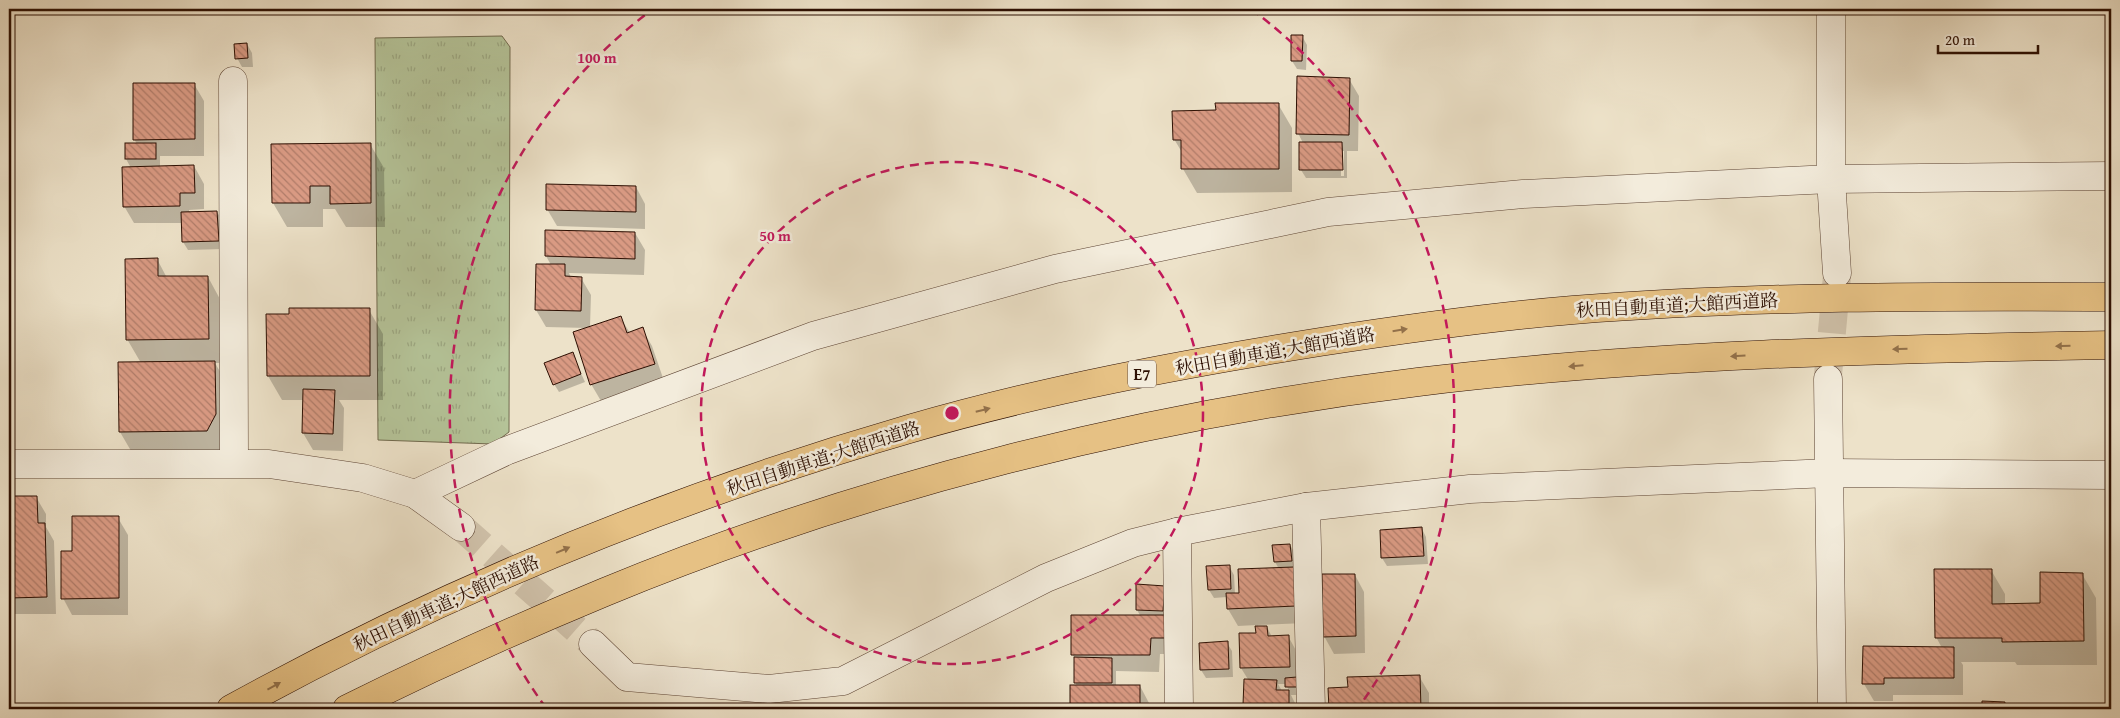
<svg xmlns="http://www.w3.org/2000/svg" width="2120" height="718" viewBox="0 0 2120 718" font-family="'Gentium Book Plus','Noto Serif JP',serif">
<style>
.grass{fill:url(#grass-tufts);stroke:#716a4e}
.shadow{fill:#0003;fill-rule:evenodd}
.building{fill:url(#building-back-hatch);stroke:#2d0f02}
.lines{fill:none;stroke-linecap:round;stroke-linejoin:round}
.street-tunnel{stroke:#d0c2ab;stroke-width:28;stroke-dasharray:28 14;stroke-linecap:butt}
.street-casing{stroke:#5d4434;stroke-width:29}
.highway-casing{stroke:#2d0f02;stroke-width:29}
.street{stroke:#f3ecdc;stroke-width:28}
.highway{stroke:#e6c184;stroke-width:28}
.oneway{fill:#93714a}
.ring{fill:none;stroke:#c2185b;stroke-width:2.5;stroke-dasharray:9 6}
.labels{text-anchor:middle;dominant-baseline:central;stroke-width:5;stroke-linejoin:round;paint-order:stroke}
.shield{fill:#f3ecdc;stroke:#685143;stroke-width:1}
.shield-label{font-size:16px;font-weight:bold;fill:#2d0f02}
.street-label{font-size:18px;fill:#2d0f02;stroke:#f3ecdc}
.centre{fill:#c2185b;stroke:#f3ecdc;stroke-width:2.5}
.ring-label{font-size:15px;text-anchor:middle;font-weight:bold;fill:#c2185b;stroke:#f3ecdc;stroke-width:5;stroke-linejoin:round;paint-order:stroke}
</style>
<defs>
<pattern id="grass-tufts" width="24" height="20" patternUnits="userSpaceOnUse" patternTransform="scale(1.25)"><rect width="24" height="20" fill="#b5c499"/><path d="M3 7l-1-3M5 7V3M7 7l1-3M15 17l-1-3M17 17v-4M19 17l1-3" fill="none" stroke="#9ca782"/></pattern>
<pattern id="building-back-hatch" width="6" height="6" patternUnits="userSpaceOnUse" patternTransform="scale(1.25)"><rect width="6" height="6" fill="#d99a83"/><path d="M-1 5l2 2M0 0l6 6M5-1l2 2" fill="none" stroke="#b07c69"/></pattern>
</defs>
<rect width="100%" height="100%" fill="#ede2c9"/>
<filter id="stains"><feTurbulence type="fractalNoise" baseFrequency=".004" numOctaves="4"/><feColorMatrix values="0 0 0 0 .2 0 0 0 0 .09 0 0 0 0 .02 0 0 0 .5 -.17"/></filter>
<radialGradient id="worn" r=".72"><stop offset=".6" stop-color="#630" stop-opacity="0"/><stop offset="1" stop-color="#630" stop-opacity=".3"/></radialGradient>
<!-- grass -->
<polygon class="grass" points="502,36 510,47 509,432 493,444 378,440 375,38"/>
<!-- shadow -->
<g class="shadow">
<polygon points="1302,36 1307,45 1306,70 1297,69 1292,61"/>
<polygon points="247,44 252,53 253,67 242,67 237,58"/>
<path d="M1349 79 1359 96 1358 151H1347V178H1306L1301 170 1303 143 1298 133ZM1341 151H1344V176H1341Z"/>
<polygon points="194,84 204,101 204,156 160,156 160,167 194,166 204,184 204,209 189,210 189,213 217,212 222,220 223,249 188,250 183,242 182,223 134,223 124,206 131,168 126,159 126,144 137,144 134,139"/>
<polygon points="1278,104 1292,128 1292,192 1197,193 1183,169 1183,154 1174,139 1217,112"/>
<polygon points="370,144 384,168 385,227 346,227 335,209 323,209 323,227 287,227 273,203"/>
<polygon points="636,187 645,204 645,229 557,226 547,209"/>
<polygon points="635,233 645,250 644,275 569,273 571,278 581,278 591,295 590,327 620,317 630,333 642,329 652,346 664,381 601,401 591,384 587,328 546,327 536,310 551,265 546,256"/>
<polygon points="157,259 167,278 208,277 221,301 222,363 215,363 229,387 220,455 134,456 120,432 141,363 127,339"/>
<polygon points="369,310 383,334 383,400 339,400 344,408 343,451 313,450 303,433 304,400 282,400 268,376"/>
<polygon points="572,354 585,382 559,392 554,384"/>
<polygon points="9,497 36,497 46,514 46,527 54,541 56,614 11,614 9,611"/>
<polygon points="118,518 128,535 128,615 72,615 63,598 74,552"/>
<polygon points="1422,529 1426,537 1428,564 1387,566 1382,558"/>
<path d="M1290 545 1295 553 1306 623 1257 625 1258 627H1267L1272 637 1288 636 1298 654 1302 695H1291L1298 709H1237V706L1245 707 1249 681 1241 668 1240 634H1257V625L1238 626 1228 609 1227 597 1214 598 1209 590 1229 566 1234 575 1235 594H1241L1279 569 1275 562ZM1278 684H1286L1289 691H1282Z"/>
<polygon points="1991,570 2005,594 2005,605 2041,605 2082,574 2096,598 2097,665 2017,665 2015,662 1961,662 1963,665 1963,695 1893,695 1893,701 1874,701 1864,684 1864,647 1942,648 1936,637"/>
<polygon points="1355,575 1364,592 1365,653 1334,654 1324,636"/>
<polygon points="1164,587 1176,654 1160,654 1159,672 1116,671 1116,686 1140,686 1149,703 1149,709 1071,709 1071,686 1077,686 1075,682 1075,660 1072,654 1141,617 1137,610"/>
<polygon points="1227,643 1232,651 1233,677 1206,678 1201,670"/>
<polygon points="1419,676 1429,693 1429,709 1330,709 1330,689 1349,688"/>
<polygon points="1984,703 2004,703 2008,709 1983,709"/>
</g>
<!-- building -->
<g class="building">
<polygon points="1291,35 1303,35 1302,61 1291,61"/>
<polygon points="247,43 248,58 235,59 234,44"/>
<polygon points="1297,76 1350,78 1349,135 1296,134"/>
<polygon points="133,83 195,83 195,139 133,140"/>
<polygon points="1215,103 1279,103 1279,169 1181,169 1181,140 1173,140 1172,111 1216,110"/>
<polygon points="1299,142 1342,142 1343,170 1299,170"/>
<rect x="125" y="143" width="31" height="16"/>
<polygon points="371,143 371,203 330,204 330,186 310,186 310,203 272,203 271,144"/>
<polygon points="194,165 195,193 180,193 180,206 123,207 122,167"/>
<polygon points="546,184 636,186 636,212 546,210"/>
<polygon points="217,211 219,241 182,242 181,212"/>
<polygon points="545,230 635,232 635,259 545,256"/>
<polygon points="158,258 158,276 208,276 209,339 126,340 125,259"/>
<polygon points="536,264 565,264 565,276 582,277 581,311 535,310"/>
<polygon points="289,308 370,308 370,376 267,376 266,314 289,314"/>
<polygon points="621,316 627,333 643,327 655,364 590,385 573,332"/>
<polygon points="573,352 581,374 553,385 544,363"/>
<polygon points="215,361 216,414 207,431 119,432 118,362"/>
<polygon points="303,389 335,390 333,434 302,433"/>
<polygon points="9,496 37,496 38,523 45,523 47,597 9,598"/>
<polygon points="72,516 119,516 119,598 61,599 61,551 72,551"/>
<polygon points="1422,527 1424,556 1381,558 1380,530"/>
<polygon points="1290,544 1292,561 1274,562 1272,545"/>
<polygon points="1230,565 1231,589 1208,590 1206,566"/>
<polygon points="1294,567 1296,606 1227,609 1226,593 1239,593 1238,569"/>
<polygon points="1934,569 1992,569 1992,604 2040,603 2040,572 2083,573 2084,641 2002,642 2002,638 1935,638"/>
<polygon points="1322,574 1355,574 1356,636 1323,637"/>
<polygon points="1136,584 1165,586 1163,611 1136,610"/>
<polygon points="1071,615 1167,615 1167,638 1151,638 1150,655 1071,655"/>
<polygon points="1255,626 1267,626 1268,636 1289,635 1290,667 1240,668 1239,633 1256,633"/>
<polygon points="1228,641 1229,669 1200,670 1199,643"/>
<polygon points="1863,646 1954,647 1954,678 1884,678 1884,684 1862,684"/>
<polygon points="1074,657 1112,658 1112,683 1074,683"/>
<polygon points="1420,675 1421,709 1329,709 1328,688 1348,687 1347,677"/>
<polygon points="1297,677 1298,687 1285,687 1285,678"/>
<polygon points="1244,679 1277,680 1276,690 1289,690 1289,709 1235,709 1235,705 1243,705"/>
<rect x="1070" y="685" width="70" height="24"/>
<polygon points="1982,701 2005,702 2004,709 1982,709"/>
</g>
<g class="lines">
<!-- street-tunnel -->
<g class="street-tunnel">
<polyline points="1828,375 1837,276"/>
<polyline points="461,527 593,644"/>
</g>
<defs>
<g id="street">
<polyline points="1831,9 1831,179 1837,273"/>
<polyline points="233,81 234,463"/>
<polyline points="1828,379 1832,709"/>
<polyline points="9,464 269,464 363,478 415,494 461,527"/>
<polyline points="415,494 506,451 813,336 1055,269 1328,212 1523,194 1831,179 2111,176"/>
<polyline points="1306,507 1311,709"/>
<polyline points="1177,532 1179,709"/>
<polyline points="593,644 627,677 769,689 843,681 1046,578 1133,543 1177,532 1306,507 1470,489 1829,473 2111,475"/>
</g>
<g id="highway">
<path d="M231 709C445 591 674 497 909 429 1043 390 1182 364 1320 342 1404 329 1488 317 1573 310 1752 296 1932 296 2111 297"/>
<path d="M347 709C432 667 518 628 605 592 859 487 1145 415 1418 382 1648 354 1880 349 2111 345"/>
</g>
</defs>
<!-- street casing -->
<use href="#street" class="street-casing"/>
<!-- highway casing -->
<use href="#highway" class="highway-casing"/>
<!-- street -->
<use href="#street" class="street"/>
<!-- highway -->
<use href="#highway" class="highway"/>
</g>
<!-- one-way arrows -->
<defs><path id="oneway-solid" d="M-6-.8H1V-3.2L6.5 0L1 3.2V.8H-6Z" transform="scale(1.25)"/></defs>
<g class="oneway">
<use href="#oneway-solid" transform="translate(1400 330) rotate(-9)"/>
<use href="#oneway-solid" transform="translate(2063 346) rotate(179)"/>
<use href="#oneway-solid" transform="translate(1900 349) rotate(178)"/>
<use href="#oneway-solid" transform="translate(1738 356) rotate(177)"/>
<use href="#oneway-solid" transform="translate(1576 366) rotate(175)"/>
<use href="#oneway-solid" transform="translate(983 410) rotate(-14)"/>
<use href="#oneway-solid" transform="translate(563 550) rotate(-23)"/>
<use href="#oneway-solid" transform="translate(274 686) rotate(-29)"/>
</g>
<!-- distance rings -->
<g class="ring">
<circle cx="952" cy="413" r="251"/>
<path d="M546 708A502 502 0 0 1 653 9M1251 9A502 502 0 0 1 1358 708"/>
</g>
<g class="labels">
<!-- shield labels -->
<rect class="shield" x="1128" y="360.5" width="28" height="27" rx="4"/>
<g class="shield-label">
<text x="1142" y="374">E7</text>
</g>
<!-- street labels -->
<g class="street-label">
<text transform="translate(1677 305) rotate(-3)">秋田自動車道;大館西道路</text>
<text transform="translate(1275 351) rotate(-10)">秋田自動車道;大館西道路</text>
<text transform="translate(823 458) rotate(-18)">秋田自動車道;大館西道路</text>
<text transform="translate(446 603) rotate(-25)">秋田自動車道;大館西道路</text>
</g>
</g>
<circle cx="952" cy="413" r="8" class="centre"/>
<g class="ring-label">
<text x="597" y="63">100 m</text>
<text x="775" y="241">50 m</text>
</g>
<!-- margin -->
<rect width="2120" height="718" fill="none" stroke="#ede2c9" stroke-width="30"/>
<rect x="10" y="10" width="2100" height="698" fill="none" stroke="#2d0f02" stroke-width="2.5"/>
<rect x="15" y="15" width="2090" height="688" fill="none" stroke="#2d0f02"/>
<!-- scale -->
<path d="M1938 45v8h100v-8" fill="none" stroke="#2d0f02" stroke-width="2.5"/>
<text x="1945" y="45" font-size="15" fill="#2d0f02" stroke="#f3ecdc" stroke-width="4" paint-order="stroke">20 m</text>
<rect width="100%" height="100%" filter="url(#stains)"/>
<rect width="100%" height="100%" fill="url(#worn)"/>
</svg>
